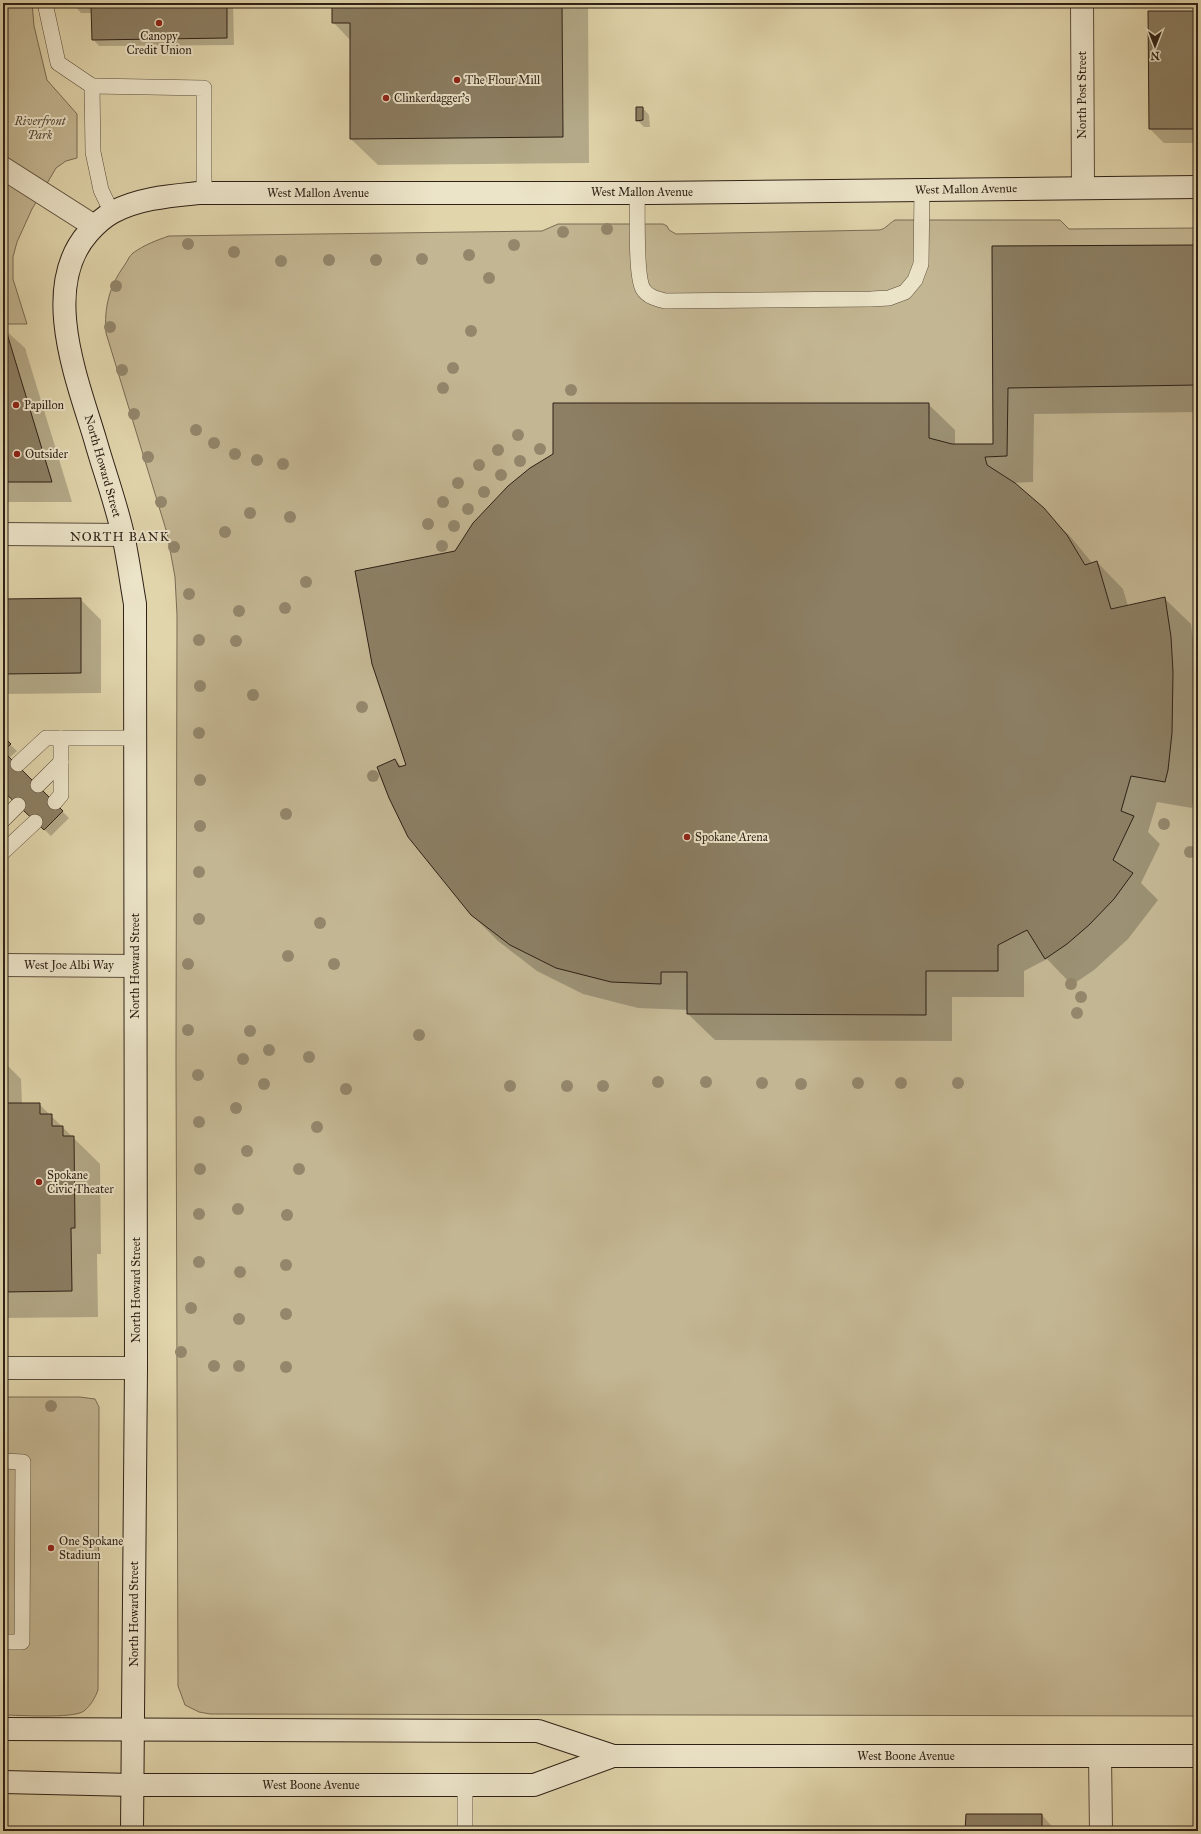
<svg xmlns="http://www.w3.org/2000/svg" width="1201" height="1834" viewBox="0 0 1201 1834" font-family="'IM FELL Great Primer',serif">
<style>
.green{fill:#c3b692;stroke:#796c54}
.shadow{fill:#0003}
.building{fill:#8c7f64;stroke:#2f2116}
.lines{fill:none;stroke-linecap:round;stroke-linejoin:round}
.lane-casing{stroke:#5c4e3c;stroke-width:16}
.street-casing{stroke:#5c4e3c;stroke-width:24}
.secondary-casing{stroke:#2f2116;stroke-width:24}
.lane{stroke:#ece4c9;stroke-width:15}
.street{stroke:#ece4c9;stroke-width:22}
.secondary{stroke:#ece4c9;stroke-width:22}
.tree{fill:#93866b}
.poi-dot{fill:#8f2418;stroke:#ece4c9;stroke-width:1.5}
.labels{text-anchor:middle;dominant-baseline:central;stroke-width:4;stroke-linejoin:round;paint-order:stroke}
.poi-label{font-size:12px;fill:#2f2116;stroke:#ece4c9;text-anchor:start}
.street-label{font-size:12px;fill:#2f2116;stroke:#ece4c9}
.park-label{font-size:12px;font-style:italic;fill:#544635;stroke:#ece4c9}
.neighbourhood-label{font-size:13px;letter-spacing:1px;fill:#2f2116;stroke:#ece4c9}
</style>
<rect width="100%" height="100%" fill="#e1d5ac"/>
<filter id="stains"><feTurbulence type="fractalNoise" baseFrequency=".005" numOctaves="4"/><feColorMatrix values="0 0 0 0 .2 0 0 0 0 .09 0 0 0 0 .02 0 0 0 .5 -.17"/></filter>
<radialGradient id="worn" r=".72"><stop offset=".6" stop-color="#630" stop-opacity="0"/><stop offset="1" stop-color="#630" stop-opacity=".3"/></radialGradient>
<!-- green -->
<g class="green">
<polygon points="3,3 32,3 34,26 47,80 77,114 77,158 66,161 56,168 32,209 17,242 13,257 13,279 27,324 3,324"/>
<path d="M895 220H1060L1069 229 1198 228V1716L210 1714 199 1712 185 1705 178 1686 176 1060 177 615 175 577 167 533 106 333C104 308 109 287 124 266 127 262 129 256 133 253 144 245 157 240 169 236L542 231 558 224H663L667 226 669 230 676 234 879 230C886 229 888 224 895 220Z"/>
<path d="M3 1397H80L95 1399 99 1407 98 1690C95 1698 91 1705 84 1711 73 1719 19 1715 3 1715Z"/>
</g>
<!-- shadow -->
<g class="shadow">
<polygon points="75,3 233,3 234,45 99,46 93,39 92,13 81,13 75,6"/>
<polygon points="333,3 588,3 589,163 378,165 351,139 351,41 333,22"/>
<polygon points="1198,12 1198,143 1164,143 1150,129"/>
<polygon points="643,108 649,115 650,127 644,127 637,120"/>
<polygon points="1198,246 1198,412 1034,414 1033,482 1013,483 1070,536 1093,564 1097,562 1123,589 1128,606 1164,598 1191,624 1198,681 1198,760 1194,797 1192,808 1157,802 1148,832 1160,844 1141,883 1158,900 1128,939 1094,970 1072,985 1047,959 1024,971 1024,997 952,997 952,1041 715,1040 688,1014 688,1010 638,1008 583,994 537,971 498,941 471,914 395,760 402,767 407,766 455,552 928,404 955,430 955,445 994,445 993,247"/>
<polygon points="3,328 25,348 72,502 3,502"/>
<polygon points="80,599 101,620 101,693 3,694 3,600"/>
<polygon points="3,738 17,751 9,758 69,818 51,836 3,789"/>
<polygon points="3,1061 21,1079 22,1104 39,1104 100,1164 101,1254 97,1254 98,1317 3,1318"/>
<polygon points="1042,1815 1056,1831 967,1831"/>
</g>
<!-- building -->
<g class="building">
<polygon points="74,3 227,3 227,38 92,40 91,7 74,7"/>
<polygon points="332,3 562,3 563,137 350,139 350,23 332,23"/>
<polygon points="1148,11 1198,11 1198,129 1149,129"/>
<polygon points="636,107 643,107 643,120 636,121"/>
<polygon points="1198,245 1198,385 1008,388 1007,456 985,457 987,465 1015,483 1044,508 1067,535 1085,565 1097,561 1111,609 1165,597 1171,637 1173,672 1172,733 1168,770 1165,782 1131,776 1121,811 1134,816 1113,860 1133,873 1114,899 1089,925 1067,944 1045,959 1027,930 998,945 998,971 926,971 926,1015 687,1014 687,972 661,972 661,984 611,982 556,968 510,945 471,915 408,837 389,798 377,767 395,759 399,767 406,765 372,664 355,571 455,551 473,523 508,486 530,468 553,454 553,403 929,403 929,438 952,444 993,444 992,246"/>
<polygon points="3,327 5,327 52,482 3,482"/>
<polygon points="81,598 81,673 3,674 3,599"/>
<polygon points="3,736 11,744 3,751 63,811 44,830 3,791"/>
<polygon points="3,1103 40,1103 40,1114 52,1114 52,1126 63,1126 63,1136 74,1136 75,1228 71,1228 72,1291 3,1292"/>
<polygon points="966,1814 1042,1814 1042,1831 965,1831"/>
</g>
<g class="lines">
<defs>
<g id="lane">
<polyline points="45,3 58,63 92,86 93,152 101,190 112,213"/>
<polyline points="92,86 204,88 204,193"/>
<path d="M637 193C638 212 635 275 643 289 648 297 657 299 665 301L871 299 889 298 905 292 915 280 921 264 922 189"/>
<polyline points="18,764 46,738 61,738"/>
<polyline points="38,785 61,762"/>
<polyline points="55,802 61,795 61,738 134,738"/>
<polyline points="3,820 18,805"/>
<polyline points="3,852 35,822"/>
<polyline points="3,1461 23,1462 22,1642 3,1642"/>
<polyline points="465,1831 465,1785"/>
</g>
<g id="street">
<polyline points="1082,3 1083,187"/>
<polyline points="3,168 94,226"/>
<polyline points="3,534 123,535"/>
<polyline points="3,965 135,966"/>
<polyline points="3,1368 136,1368"/>
<polyline points="1100,1756 1101,1831"/>
</g>
<g id="secondary">
<polyline points="3,1729 538,1731 613,1756 1198,1756"/>
<polyline points="3,1782 133,1785 534,1785 613,1756"/>
<path d="M132 1831 136 1368 135 604C131 581 128 558 123 535 116 503 104 471 95 439 77 379 40 288 88 233 95 225 104 217 113 212 140 198 170 196 199 193H652L1198 187"/>
</g>
</defs>
<!-- lane casing -->
<use href="#lane" class="lane-casing"/>
<!-- street casing -->
<use href="#street" class="street-casing"/>
<!-- secondary casing -->
<use href="#secondary" class="secondary-casing"/>
<!-- lane -->
<use href="#lane" class="lane"/>
<!-- street -->
<use href="#street" class="street"/>
<!-- secondary -->
<use href="#secondary" class="secondary"/>
</g>
<!-- trees -->
<g class="tree">
<circle cx="607" cy="229" r="6"/>
<circle cx="563" cy="232" r="6"/>
<circle cx="188" cy="244" r="6"/>
<circle cx="514" cy="245" r="6"/>
<circle cx="234" cy="252" r="6"/>
<circle cx="469" cy="255" r="6"/>
<circle cx="422" cy="259" r="6"/>
<circle cx="329" cy="260" r="6"/>
<circle cx="376" cy="260" r="6"/>
<circle cx="281" cy="261" r="6"/>
<circle cx="489" cy="278" r="6"/>
<circle cx="116" cy="286" r="6"/>
<circle cx="110" cy="327" r="6"/>
<circle cx="471" cy="331" r="6"/>
<circle cx="453" cy="368" r="6"/>
<circle cx="122" cy="370" r="6"/>
<circle cx="443" cy="388" r="6"/>
<circle cx="571" cy="390" r="6"/>
<circle cx="134" cy="414" r="6"/>
<circle cx="196" cy="430" r="6"/>
<circle cx="518" cy="435" r="6"/>
<circle cx="214" cy="443" r="6"/>
<circle cx="540" cy="449" r="6"/>
<circle cx="498" cy="450" r="6"/>
<circle cx="235" cy="454" r="6"/>
<circle cx="148" cy="457" r="6"/>
<circle cx="257" cy="460" r="6"/>
<circle cx="520" cy="461" r="6"/>
<circle cx="283" cy="464" r="6"/>
<circle cx="479" cy="465" r="6"/>
<circle cx="501" cy="475" r="6"/>
<circle cx="458" cy="483" r="6"/>
<circle cx="484" cy="492" r="6"/>
<circle cx="161" cy="502" r="6"/>
<circle cx="443" cy="502" r="6"/>
<circle cx="468" cy="509" r="6"/>
<circle cx="250" cy="513" r="6"/>
<circle cx="290" cy="517" r="6"/>
<circle cx="428" cy="524" r="6"/>
<circle cx="454" cy="526" r="6"/>
<circle cx="225" cy="532" r="6"/>
<circle cx="442" cy="546" r="6"/>
<circle cx="174" cy="547" r="6"/>
<circle cx="306" cy="582" r="6"/>
<circle cx="189" cy="594" r="6"/>
<circle cx="285" cy="608" r="6"/>
<circle cx="239" cy="611" r="6"/>
<circle cx="199" cy="640" r="6"/>
<circle cx="236" cy="641" r="6"/>
<circle cx="200" cy="686" r="6"/>
<circle cx="253" cy="695" r="6"/>
<circle cx="362" cy="707" r="6"/>
<circle cx="199" cy="733" r="6"/>
<circle cx="373" cy="776" r="6"/>
<circle cx="200" cy="780" r="6"/>
<circle cx="286" cy="814" r="6"/>
<circle cx="1164" cy="824" r="6"/>
<circle cx="200" cy="826" r="6"/>
<circle cx="1190" cy="852" r="6"/>
<circle cx="199" cy="872" r="6"/>
<circle cx="199" cy="919" r="6"/>
<circle cx="320" cy="923" r="6"/>
<circle cx="288" cy="956" r="6"/>
<circle cx="188" cy="964" r="6"/>
<circle cx="334" cy="964" r="6"/>
<circle cx="1071" cy="984" r="6"/>
<circle cx="1081" cy="997" r="6"/>
<circle cx="1077" cy="1013" r="6"/>
<circle cx="188" cy="1030" r="6"/>
<circle cx="250" cy="1031" r="6"/>
<circle cx="419" cy="1035" r="6"/>
<circle cx="269" cy="1050" r="6"/>
<circle cx="309" cy="1057" r="6"/>
<circle cx="243" cy="1059" r="6"/>
<circle cx="198" cy="1075" r="6"/>
<circle cx="658" cy="1082" r="6"/>
<circle cx="706" cy="1082" r="6"/>
<circle cx="762" cy="1083" r="6"/>
<circle cx="858" cy="1083" r="6"/>
<circle cx="901" cy="1083" r="6"/>
<circle cx="958" cy="1083" r="6"/>
<circle cx="264" cy="1084" r="6"/>
<circle cx="801" cy="1084" r="6"/>
<circle cx="510" cy="1086" r="6"/>
<circle cx="567" cy="1086" r="6"/>
<circle cx="603" cy="1086" r="6"/>
<circle cx="346" cy="1089" r="6"/>
<circle cx="236" cy="1108" r="6"/>
<circle cx="199" cy="1122" r="6"/>
<circle cx="317" cy="1127" r="6"/>
<circle cx="247" cy="1151" r="6"/>
<circle cx="200" cy="1169" r="6"/>
<circle cx="299" cy="1169" r="6"/>
<circle cx="238" cy="1209" r="6"/>
<circle cx="199" cy="1214" r="6"/>
<circle cx="287" cy="1215" r="6"/>
<circle cx="199" cy="1262" r="6"/>
<circle cx="286" cy="1265" r="6"/>
<circle cx="240" cy="1272" r="6"/>
<circle cx="191" cy="1308" r="6"/>
<circle cx="286" cy="1314" r="6"/>
<circle cx="239" cy="1319" r="6"/>
<circle cx="181" cy="1352" r="6"/>
<circle cx="214" cy="1366" r="6"/>
<circle cx="239" cy="1366" r="6"/>
<circle cx="286" cy="1367" r="6"/>
<circle cx="51" cy="1406" r="6"/>
</g>
<!-- markers -->
<g class="poi-dot">
<circle cx="159" cy="23" r="4"/>
<circle cx="457" cy="80" r="4"/>
<circle cx="386" cy="98" r="4"/>
<circle cx="16" cy="405" r="4"/>
<circle cx="17" cy="454" r="4"/>
<circle cx="687" cy="837" r="4"/>
<circle cx="39" cy="1182" r="4"/>
<circle cx="51" cy="1548" r="4"/>
</g>
<g class="labels">
<!-- poi labels -->
<g class="poi-label">
<text x="159" y="36" text-anchor="middle">Canopy<tspan x="159" dy="14">Credit Union</tspan></text>
<text x="465" y="80">The Flour Mill</text>
<text x="394" y="98">Clinkerdagger's</text>
<text x="24" y="405">Papillon</text>
<text x="25" y="454">Outsider</text>
<text x="695" y="837">Spokane Arena</text>
<text x="47" y="1175">Spokane<tspan x="47" dy="14">Civic Theater</tspan></text>
<text x="59" y="1541">One Spokane<tspan x="59" dy="14">Stadium</tspan></text>
</g>
<!-- street labels -->
<g class="street-label">
<text transform="translate(1082 95) rotate(-90)">North Post Street</text>
<text transform="translate(966 189) rotate(-1)">West Mallon Avenue</text>
<text x="642" y="192">West Mallon Avenue</text>
<text x="318" y="193">West Mallon Avenue</text>
<text transform="translate(103 466) rotate(74)">North Howard Street</text>
<text x="69" y="965">West Joe Albi Way</text>
<text transform="translate(135 966) rotate(-90)">North Howard Street</text>
<text transform="translate(136 1290) rotate(-90)">North Howard Street</text>
<text transform="translate(134 1614) rotate(-90)">North Howard Street</text>
<text x="906" y="1756">West Boone Avenue</text>
<text x="311" y="1785">West Boone Avenue</text>
</g>
<!-- park labels -->
<g class="park-label">
<text x="40" y="121">Riverfront<tspan x="40" dy="14">Park</tspan></text>
</g>
<!-- neighbourhood labels -->
<g class="neighbourhood-label">
<text x="120" y="537">NORTH BANK</text>
</g>
</g>
<!-- margin -->
<rect width="1201" height="1834" fill="none" stroke="#e1d5ac" stroke-width="16"/>
<rect x="4" y="4" width="1193" height="1826" fill="none" stroke="#2f2116" stroke-width="2"/>
<rect x="8" y="8" width="1185" height="1818" fill="none" stroke="#2f2116"/>
<!-- north arrow -->
<g transform="translate(1155 46) rotate(180)" stroke="#ece4c9" stroke-width="3" paint-order="stroke">
<path d="M0-3L7 15L0 10L-7 15Z" fill="#2f2116"/>
<text y="-6" font-size="11" font-weight="bold" text-anchor="middle" fill="#2f2116">N</text>
</g>
<rect width="100%" height="100%" filter="url(#stains)"/>
<rect width="100%" height="100%" fill="url(#worn)"/>
</svg>
